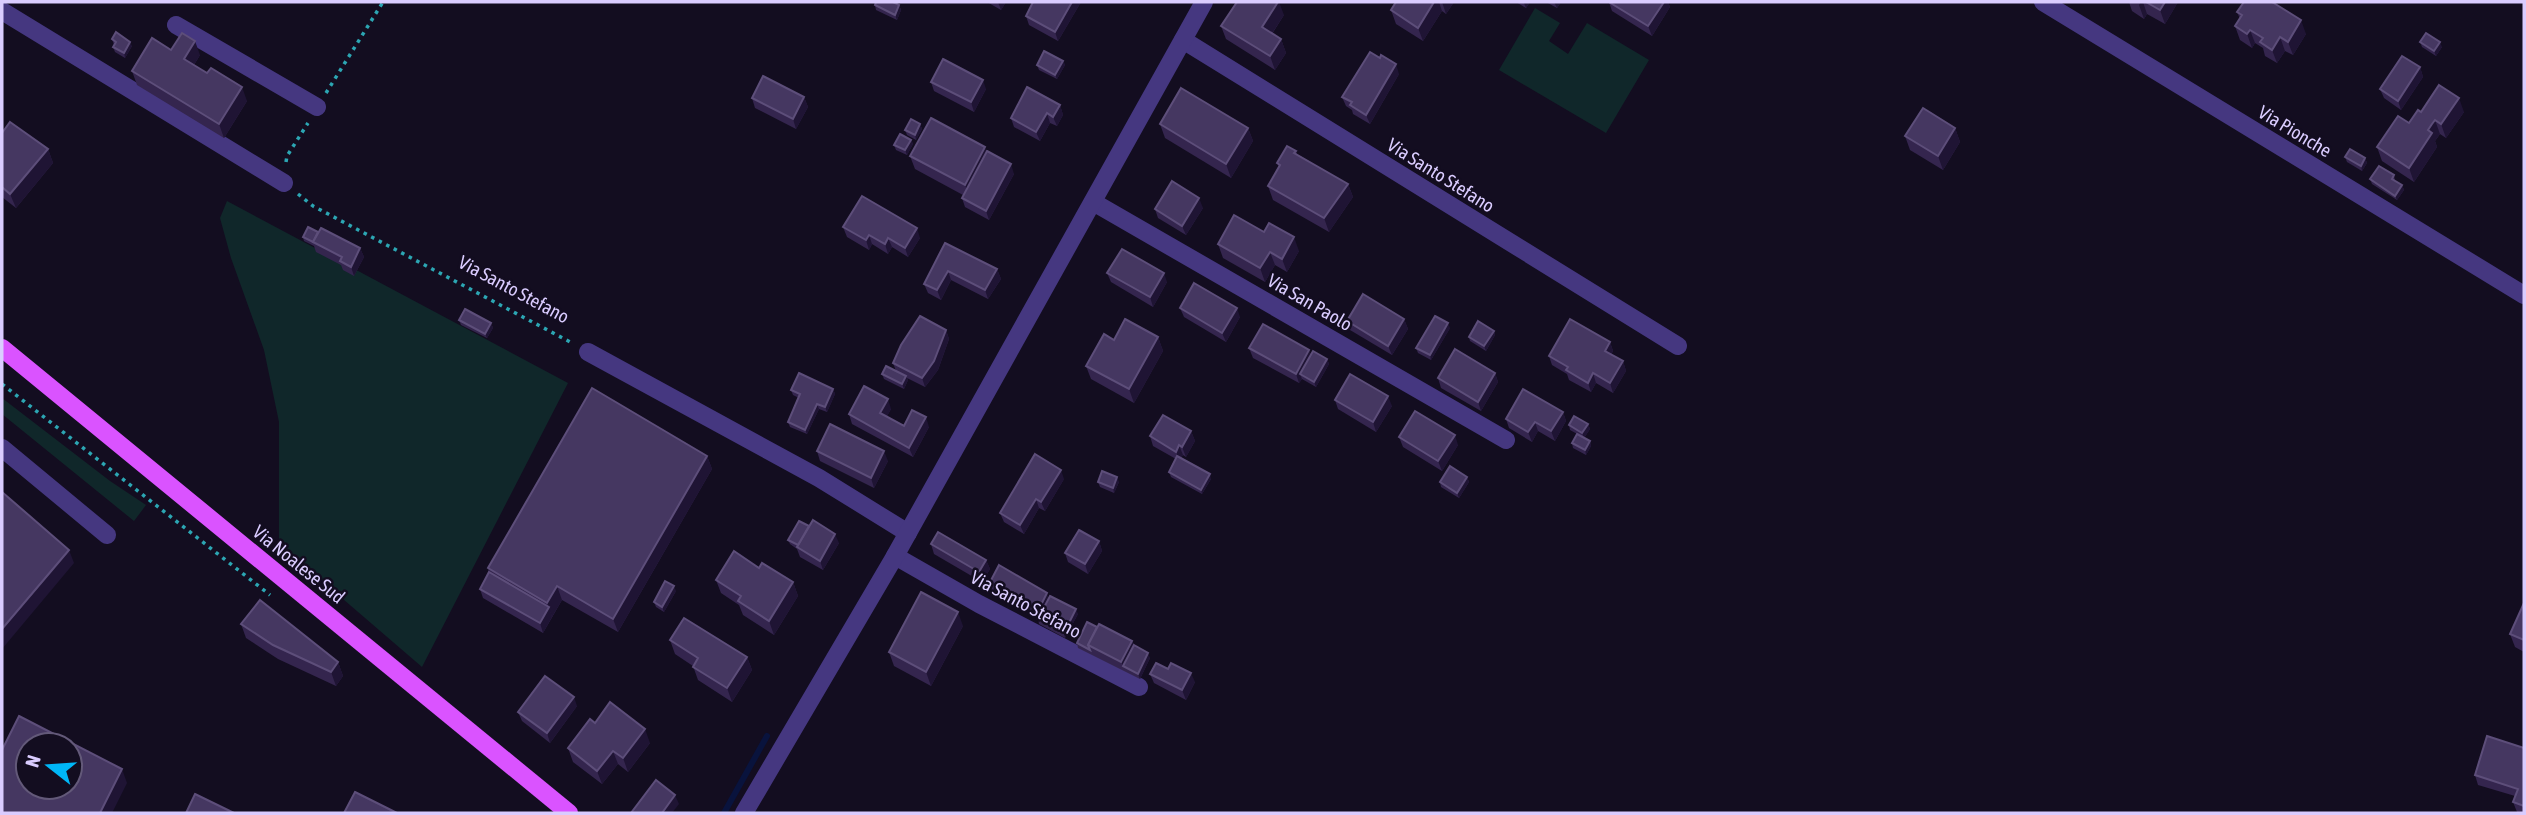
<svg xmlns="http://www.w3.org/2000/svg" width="2526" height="815" viewBox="0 0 2526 815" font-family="'Asap Condensed',sans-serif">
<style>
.green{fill:#10272a}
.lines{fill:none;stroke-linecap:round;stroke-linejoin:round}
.stream{stroke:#09133d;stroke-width:6}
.path{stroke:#2ca6b3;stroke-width:3.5;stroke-dasharray:3.5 5;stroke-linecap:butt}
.minor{stroke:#453780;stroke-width:18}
.major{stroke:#da53ff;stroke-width:18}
.wall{fill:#34254e}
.shaded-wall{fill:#1f1434}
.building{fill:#453761;stroke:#5d4e7a;stroke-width:2;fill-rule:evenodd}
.labels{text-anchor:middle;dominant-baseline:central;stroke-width:5;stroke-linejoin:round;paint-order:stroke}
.street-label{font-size:19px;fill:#daccff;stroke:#130d20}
</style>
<rect width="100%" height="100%" fill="#130d20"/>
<!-- green -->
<g class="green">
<polygon points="1535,8 1560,23 1549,41 1568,54 1587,23 1649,60 1606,133 1499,70"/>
<polygon points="227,201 568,383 422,667 279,544 279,422 264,350 231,258 220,218"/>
<polygon points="2,398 110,481 146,505 134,521 2,414"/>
</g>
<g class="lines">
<!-- stream -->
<polyline class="stream" points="724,813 767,736"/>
<!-- path -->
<g class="path">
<polyline points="326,93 383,2"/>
<polyline points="286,162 287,156 308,123"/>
<polyline points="298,194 313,206 574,344"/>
<polyline points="2,384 270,595"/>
</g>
<!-- minor -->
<g class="minor">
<polyline points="2043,2 2524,295"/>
<polyline points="2,11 284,183"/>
<polyline points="176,25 317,107"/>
<polyline points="1183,40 1678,346"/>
<polyline points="1093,202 1506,440"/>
<polyline points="588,352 819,478 908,533"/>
<polyline points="2,448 107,535"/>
<polyline points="895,556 979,604 1139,687"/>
<polyline points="744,813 895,556 1204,2"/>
</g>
<!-- major -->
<polyline class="major" points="2,348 569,813"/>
</g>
<!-- wall -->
<g class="wall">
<polygon points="987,2 1006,2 1001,10"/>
<polygon points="1033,2 1081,2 1058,41 1029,25 1026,16"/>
<polygon points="1396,2 1454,2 1446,14 1442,11 1423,41 1396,24 1391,10"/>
<polygon points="1516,2 1530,2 1526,8"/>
<polygon points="1546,2 1561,2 1557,8"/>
<polygon points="1609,2 1668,2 1670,7 1652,36 1612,11"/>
<polygon points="2129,2 2178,2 2165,24 2147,14 2144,19 2132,11"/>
<polygon points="875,5 899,5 901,10 897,20 876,10"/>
<polygon points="2237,12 2306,34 2293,55 2285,51 2277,63 2265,56 2263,48 2255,43 2252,48 2240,40 2235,26 2240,19"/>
<polygon points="1284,15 1272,34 1281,39 1286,53 1275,70 1226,39 1221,26"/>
<polygon points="112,39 132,46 125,58 115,52 113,47 114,45"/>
<polygon points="2420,42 2442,47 2436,56 2422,47"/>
<polygon points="171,50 200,55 194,65 247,101 224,138 137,85 132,71"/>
<polygon points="1063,61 1065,65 1057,79 1039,70 1037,65"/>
<polygon points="2420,67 2423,77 2401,110 2384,98 2380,89"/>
<polygon points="1399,74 1370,124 1353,114 1352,110 1346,106 1342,97"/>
<polygon points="931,82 986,89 974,112 934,91"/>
<polygon points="804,97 808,107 796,129 755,108 752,98"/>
<polygon points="1060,105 1063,115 1057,126 1050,123 1040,141 1014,127 1011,118"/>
<polygon points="2421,112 2464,112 2446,138 2440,134 2435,141 2437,147 2414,182 2382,161 2377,147 2409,123"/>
<polygon points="920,124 922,129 916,140 907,135 905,130"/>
<polygon points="1160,124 1248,128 1253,141 1231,178 1165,138"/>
<polygon points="1955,128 1960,142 1943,170 1910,150 1905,136"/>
<polygon points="2,133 48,149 53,163 16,208 2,197"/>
<polygon points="911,140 913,144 907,155 896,150 894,145"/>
<polygon points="987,151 1014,174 989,220 965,207 962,198 963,195 915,169 910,156"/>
<polygon points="1296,151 1297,154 1348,184 1353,197 1329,232 1273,200 1268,186 1279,167 1277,163"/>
<polygon points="2345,157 2365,158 2367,163 2362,171 2347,162"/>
<polygon points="2394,175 2395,181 2402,185 2404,190 2397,200 2372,184 2370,179"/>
<polygon points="1203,208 1186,235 1158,218 1155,209"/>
<polygon points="843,227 920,238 908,257 892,247 888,254 872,244 869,250 847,237"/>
<polygon points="318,232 360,248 364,257 354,276 343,270 341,265 316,252 314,246 304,241 303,237"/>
<polygon points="945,243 997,269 1001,279 988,299 951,280 941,300 928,293 924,284"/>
<polygon points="1218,244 1299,251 1287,272 1275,265 1265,282 1223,258"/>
<polygon points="1107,273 1167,282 1153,307 1111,282"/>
<polygon points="1180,308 1240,317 1226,342 1184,317"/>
<polygon points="1404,319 1408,329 1392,355 1350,330 1347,321"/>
<polygon points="459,320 491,323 493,328 487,338 461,325"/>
<polygon points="1450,328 1431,360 1418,353 1416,348"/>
<polygon points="946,330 949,339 938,370 925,387 907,378 908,380 904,389 884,379 882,374 896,371 893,363"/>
<polygon points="1494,331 1495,335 1486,351 1470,341 1469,337"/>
<polygon points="1158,337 1163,351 1134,403 1091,379 1086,366 1114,340"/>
<polygon points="1610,342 1613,351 1611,355 1623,361 1626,371 1613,393 1596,383 1591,392 1569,380 1567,374 1552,365 1549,356"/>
<polygon points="1249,348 1309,350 1311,355 1327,359 1329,364 1316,387 1302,379 1299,383 1253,358"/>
<polygon points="1495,373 1498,382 1481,411 1441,388 1438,378"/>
<polygon points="833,389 835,394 827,412 819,409 807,434 790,427 788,422 799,398 793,395 791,390"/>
<polygon points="1335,400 1392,406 1376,432 1338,409"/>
<polygon points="891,409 887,416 904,426 929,427 913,457 852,424 849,414"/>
<polygon points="1563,412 1566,421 1555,441 1538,431 1532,442 1509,428 1506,419"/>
<polygon points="1588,424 1590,429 1584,438 1590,441 1591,446 1586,455 1573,448 1572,443 1579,435 1570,430 1569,425"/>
<polygon points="1191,431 1195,441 1186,457 1183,455 1181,458 1211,479 1202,494 1171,477 1169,472 1176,459 1153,446 1150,436"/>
<polygon points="1399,437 1458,445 1442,471 1403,447"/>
<polygon points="817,451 888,461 874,488 820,461"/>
<polygon points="707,456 712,469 618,632 562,600 543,633 483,598 480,589 489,572 488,568"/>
<polygon points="1467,477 1469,482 1459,498 1441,487 1440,482"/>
<polygon points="1064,479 1045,511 1039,508 1024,534 1004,522 1000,513"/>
<polygon points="1098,482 1119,482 1114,493 1100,487"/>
<polygon points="788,540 839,543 823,570 800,557 797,549 790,544"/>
<polygon points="1099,541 1102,551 1088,574 1068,562 1065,553"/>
<polygon points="931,544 986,560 990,569 982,582 934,554"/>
<polygon points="759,568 793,582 798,596 774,635 743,615 739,605 721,593 716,580"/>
<polygon points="989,584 1049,598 1078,614 1065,638 1039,624 1038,618 993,593"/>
<polygon points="676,591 664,612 656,607 654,602"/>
<polygon points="2524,603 2524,652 2515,647 2510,634"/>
<polygon points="241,624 338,662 343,676 336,686 278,659 246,638"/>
<polygon points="963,626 931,686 894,666 889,652"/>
<polygon points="1097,627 1132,641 1134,645 1150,658 1140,679 1078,648 1077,643"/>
<polygon points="670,640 747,657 752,670 732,702 698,680 693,666 675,654"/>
<polygon points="1150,674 1195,682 1186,700 1154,683"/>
<polygon points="577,706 550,743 522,721 518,712"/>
<polygon points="650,743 628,772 618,764 602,784 573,762 568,748"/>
<polygon points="2524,748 2524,813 2522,813 2517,812 2513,802 2515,796 2478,785 2475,775"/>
</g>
<!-- shaded-wall -->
<g class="shaded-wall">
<polygon points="998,2 1006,2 1001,10"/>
<polygon points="1072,2 1081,2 1058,41 1055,32"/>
<polygon points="1279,2 1284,15 1267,41 1262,27"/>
<polygon points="1434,2 1439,2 1442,11 1423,41 1418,28"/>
<polygon points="1442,2 1454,2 1446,14"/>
<polygon points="1525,2 1530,2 1526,8 1524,3"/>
<polygon points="1554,2 1561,2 1557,8"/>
<polygon points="1664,2 1668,2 1670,7 1652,36 1648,26"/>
<polygon points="2141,2 2143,2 2147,14 2144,19 2139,5"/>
<polygon points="2165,2 2178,2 2165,24 2160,10"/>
<polygon points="899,5 901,10 897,20 895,15"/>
<polygon points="2301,20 2306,34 2293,55 2288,42"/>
<polygon points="2250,30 2255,43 2252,48 2247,34"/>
<polygon points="2280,37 2285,51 2277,63 2272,50"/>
<polygon points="1281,39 1286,53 1275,70 1270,56"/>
<polygon points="195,41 200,55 189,73 184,59"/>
<polygon points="130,42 132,46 125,58 124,53"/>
<polygon points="2440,42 2442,47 2436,56 2434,51"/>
<polygon points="1063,61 1065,65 1057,79 1055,75"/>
<polygon points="1396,64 1399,74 1370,124 1366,115"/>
<polygon points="2420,67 2423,77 2401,110 2398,101"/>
<polygon points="983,80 986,89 974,112 971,102"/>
<polygon points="242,87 247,101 224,138 219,124"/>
<polygon points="804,97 808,107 796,129 793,119"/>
<polygon points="2459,98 2464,112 2446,138 2441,124"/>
<polygon points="1060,105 1063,115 1057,126 1053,117"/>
<polygon points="1047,113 1050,123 1040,141 1036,132"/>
<polygon points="2435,120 2440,134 2435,141 2437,147 2414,182 2409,168 2428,130"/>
<polygon points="920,124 922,129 916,140 915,135"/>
<polygon points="1248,128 1253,141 1231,178 1226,164"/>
<polygon points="1955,128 1960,142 1943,170 1938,156"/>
<polygon points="911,140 913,144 907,155 905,150"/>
<polygon points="985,147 990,161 970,199 965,185"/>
<polygon points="48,149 53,163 16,208 10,194"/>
<polygon points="2365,158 2367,163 2362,171 2361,166"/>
<polygon points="1011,164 1014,174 989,220 986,211"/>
<polygon points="1348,184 1353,197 1329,232 1324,218"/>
<polygon points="2402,185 2404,190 2397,200 2395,196"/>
<polygon points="1199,198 1203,208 1186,235 1182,226"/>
<polygon points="917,228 920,238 908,257 905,248"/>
<polygon points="869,235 872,244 869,250 866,240"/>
<polygon points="1294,237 1299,251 1287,272 1282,259"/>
<polygon points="888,238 892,247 888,254 885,244"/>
<polygon points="360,248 364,257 354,276 351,267"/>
<polygon points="1270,252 1275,265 1265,282 1260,268"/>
<polygon points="997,269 1001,279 988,299 985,290"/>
<polygon points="948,271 951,280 941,300 937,290"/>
<polygon points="1164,273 1167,282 1153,307 1150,297"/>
<polygon points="1237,308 1240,317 1226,342 1222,333"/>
<polygon points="1404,319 1408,329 1392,355 1388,346"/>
<polygon points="491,323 493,328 487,338 485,334"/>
<polygon points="1448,323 1450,328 1431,360 1430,355"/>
<polygon points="946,330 949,339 938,370 925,387 922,378"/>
<polygon points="1494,331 1495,335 1486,351 1484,346"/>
<polygon points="1158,337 1163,351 1134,403 1129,389"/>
<polygon points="1610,342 1613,351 1608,360 1605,351"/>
<polygon points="1309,350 1313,359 1300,374 1302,379 1299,383 1296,374"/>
<polygon points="1327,359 1329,364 1316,387 1314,382"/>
<polygon points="1623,361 1626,371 1613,393 1610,383"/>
<polygon points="1495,373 1498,382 1481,411 1478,402"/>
<polygon points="1593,373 1596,383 1591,392 1588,383"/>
<polygon points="906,376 908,380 904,389 902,384"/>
<polygon points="833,389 835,394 827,412 825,407"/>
<polygon points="1388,396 1392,406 1376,432 1373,422"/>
<polygon points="888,399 891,409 884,422 880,413"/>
<polygon points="817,404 819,409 807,434 805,430"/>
<polygon points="1563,412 1566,421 1555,441 1551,431"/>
<polygon points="926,417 929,427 913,457 909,448"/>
<polygon points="1535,422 1538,431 1532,442 1528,432"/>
<polygon points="1588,424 1590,429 1584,438 1582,433"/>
<polygon points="1191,431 1195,441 1186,457 1182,447"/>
<polygon points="1455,435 1458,445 1442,471 1438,461"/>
<polygon points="1590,441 1591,446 1586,455 1585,450"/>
<polygon points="1179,445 1183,455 1179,461 1176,452"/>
<polygon points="884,451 888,461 874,488 871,478"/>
<polygon points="707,456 712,469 618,632 613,619"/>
<polygon points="1061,470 1064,479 1045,511 1041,502"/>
<polygon points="1210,474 1211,479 1202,494 1201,490"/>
<polygon points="1117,477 1119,482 1114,493 1113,488"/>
<polygon points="1467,477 1469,482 1459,498 1457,493"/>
<polygon points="1036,499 1039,508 1024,534 1020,525"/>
<polygon points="835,534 839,543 823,570 820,561"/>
<polygon points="1099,541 1102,551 1088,574 1085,564"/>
<polygon points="69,550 74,563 2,649 2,629"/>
<polygon points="986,560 990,569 982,582 979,572"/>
<polygon points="793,582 798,596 774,635 769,621"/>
<polygon points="557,586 562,600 552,617 547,603"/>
<polygon points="674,586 676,591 664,612 662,607"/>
<polygon points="1047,593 1050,603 1041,620 1038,611"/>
<polygon points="549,607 552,617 543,633 540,623"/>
<polygon points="1076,609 1078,614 1065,638 1064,633"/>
<polygon points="958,612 963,626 931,686 926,672"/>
<polygon points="1132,641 1135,650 1123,666 1121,662"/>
<polygon points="1148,653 1150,658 1140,679 1138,674"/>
<polygon points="747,657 752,670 732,702 727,688"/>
<polygon points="338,662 343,676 336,686 331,672"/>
<polygon points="1191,673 1195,682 1186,700 1182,690"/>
<polygon points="574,697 577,706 550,743 547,733"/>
<polygon points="645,729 650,743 628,772 623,758"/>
<polygon points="613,751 618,764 602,784 597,771"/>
<polygon points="122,769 127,783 112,813 100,813"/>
<polygon points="675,795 679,804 672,813 662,813"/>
</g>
<!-- building -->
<g class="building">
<polygon points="876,2 893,2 899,5 895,15 875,5"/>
<polygon points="1033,2 1072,2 1055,32 1026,16"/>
<polygon points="1237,2 1278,2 1262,27 1281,39 1270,56 1221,26"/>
<polygon points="1396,2 1434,2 1418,28 1391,10"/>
<polygon points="1609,2 1664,2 1648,26"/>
<polygon points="2146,2 2165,2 2160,10"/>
<polygon points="2244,2 2272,2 2301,20 2288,42 2280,37 2272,50 2260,42 2263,38 2250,30 2247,34 2235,26 2242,15 2237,12"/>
<polygon points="116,32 130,42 124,53 113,47 116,42 112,39"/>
<polygon points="182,33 195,41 184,59 207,73 211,68 242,87 219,124 132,71 152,38 171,50"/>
<polygon points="2426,33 2440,42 2434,51 2420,42"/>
<polygon points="1044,51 1063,61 1055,75 1037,65"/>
<polygon points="1370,52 1380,58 1381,55 1396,64 1366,115 1350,105 1352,102 1342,97"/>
<polygon points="2402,56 2420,67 2398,101 2380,89"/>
<polygon points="943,59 983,80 971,102 931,82"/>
<polygon points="763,76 804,97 793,119 752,98"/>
<polygon points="2439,85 2459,98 2441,124 2435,120 2432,124 2428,130 2432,133 2409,168 2377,147 2398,116 2409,123 2418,110 2421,112"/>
<polygon points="1027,87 1060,105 1053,117 1047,113 1036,132 1011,118"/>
<polygon points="1181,88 1248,128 1226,164 1160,124"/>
<polygon points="1923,108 1955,128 1938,156 1905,136"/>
<polygon points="931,118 985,147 965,185 910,156"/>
<polygon points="911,119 920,124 915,135 905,130"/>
<polygon points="10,122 48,149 10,194 2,187 2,133"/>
<polygon points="900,134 911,140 905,150 894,145"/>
<polygon points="1287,146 1296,151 1294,153 1348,184 1324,218 1268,186 1280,165 1277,163"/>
<polygon points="2350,149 2365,158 2361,166 2345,157"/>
<polygon points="987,151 1011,164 986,211 962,198"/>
<polygon points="2379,166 2394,175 2392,179 2402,185 2395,196 2370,179"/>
<polygon points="1172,181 1199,198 1182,226 1155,209"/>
<polygon points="862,196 917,228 905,248 888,238 885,244 869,235 866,240 843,227"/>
<polygon points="1234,215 1264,232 1269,223 1294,237 1282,259 1270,252 1260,268 1218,244"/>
<polygon points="308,227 318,232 313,242 303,237"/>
<polygon points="321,228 360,248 351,267 340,261 342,257 313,242"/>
<polygon points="945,243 997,269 985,290 948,271 937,290 924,284"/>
<polygon points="1122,249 1164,273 1150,297 1107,273"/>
<polygon points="1194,283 1237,308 1222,333 1180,308"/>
<polygon points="1363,294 1404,319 1388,346 1347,321"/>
<polygon points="465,309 491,323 485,334 459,320"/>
<polygon points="920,316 946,330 934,361 922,378 893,363 901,345"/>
<polygon points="1435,316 1448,323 1430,355 1416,348"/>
<polygon points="1125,319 1158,337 1129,389 1086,366 1104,334 1114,340"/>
<polygon points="1570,319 1610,342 1605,351 1623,361 1610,383 1593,373 1588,383 1566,370 1568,367 1549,356"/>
<polygon points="1478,321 1494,331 1484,346 1469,337"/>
<polygon points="1263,324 1309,350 1296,374 1249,348"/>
<polygon points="1455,349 1495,373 1478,402 1438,378"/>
<polygon points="1313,351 1327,359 1314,382 1300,374"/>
<polygon points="886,366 906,376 902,384 882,374"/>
<polygon points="799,373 833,389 825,407 817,404 805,430 788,422 800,394 791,390"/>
<polygon points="1350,374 1388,396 1373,422 1335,400"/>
<polygon points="864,386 888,399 880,413 904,426 912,410 926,417 909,448 849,414"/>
<polygon points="592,388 707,456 613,619 557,586 547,603 488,568"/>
<polygon points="1523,389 1563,412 1551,431 1535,422 1528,432 1506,419"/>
<polygon points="1415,411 1455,435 1438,461 1399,437"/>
<polygon points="1163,415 1191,431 1182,447 1179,445 1176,452 1150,436"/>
<polygon points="1574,416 1588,424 1582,433 1569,425"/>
<polygon points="830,424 884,451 871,478 817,451"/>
<polygon points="1577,434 1590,441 1585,450 1572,443"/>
<polygon points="1035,454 1061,470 1041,502 1036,499 1020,525 1000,513"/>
<polygon points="1177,456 1210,474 1201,490 1169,472"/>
<polygon points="1450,466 1467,477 1457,493 1440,482"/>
<polygon points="1102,471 1117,477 1113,488 1098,482"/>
<polygon points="2,492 69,550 2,629"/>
<polygon points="813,520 835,534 820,561 797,547"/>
<polygon points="799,521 809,526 798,545 788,540"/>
<polygon points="1079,530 1099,541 1085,564 1065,553"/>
<polygon points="938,532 986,560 979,572 931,544"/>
<polygon points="734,551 759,568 762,563 793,582 769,621 738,601 741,596 716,580"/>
<polygon points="999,565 1047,593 1038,611 989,584"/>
<polygon points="489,572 549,607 540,623 480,589"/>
<polygon points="665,581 674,586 662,607 654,602"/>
<polygon points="921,592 958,612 926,672 889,652"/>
<polygon points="1050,596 1076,609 1064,633 1038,619"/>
<polygon points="260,600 338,662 331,672 273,645 241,624"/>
<polygon points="2524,603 2524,640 2510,634"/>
<polygon points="684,618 747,657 727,688 693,667 698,658 670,640"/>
<polygon points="1087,622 1097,627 1088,645 1090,650 1077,643"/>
<polygon points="1099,624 1132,641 1121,662 1088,645"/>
<polygon points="1134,645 1148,653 1138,674 1123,666"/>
<polygon points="1156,663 1168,669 1171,663 1191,673 1182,690 1150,674"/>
<polygon points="545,676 574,697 547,733 518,712"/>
<polygon points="610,702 645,729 623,758 613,751 597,771 568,748 590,719 595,723"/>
<path d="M19 716 122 769 100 813H2V750ZM28 745H70V787H28Z"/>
<polygon points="2487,736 2524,748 2524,806 2513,802 2518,789 2475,775"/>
<polygon points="656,780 675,795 662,813 631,813"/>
<polygon points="355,792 397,813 344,813"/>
<polygon points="195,794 234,813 186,813"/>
</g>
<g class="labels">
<!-- street labels -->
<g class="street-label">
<text transform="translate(2295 131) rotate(31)">Via Pionche</text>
<text transform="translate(1441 175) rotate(32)">Via Santo Stefano</text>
<text transform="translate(514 289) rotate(28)">Via Santo Stefano</text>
<text transform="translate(1310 302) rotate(30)">Via San Paolo</text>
<text transform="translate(299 564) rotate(39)">Via Noalese Sud</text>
<text transform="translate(1026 604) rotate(28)">Via Santo Stefano</text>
</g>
</g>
<!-- border -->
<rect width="2526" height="815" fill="none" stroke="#daccff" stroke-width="7"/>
<!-- north arrow -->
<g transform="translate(49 766) rotate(287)"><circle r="33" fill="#130d20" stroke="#635979" stroke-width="2"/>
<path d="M0-5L12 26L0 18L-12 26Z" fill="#00b7f7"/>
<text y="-10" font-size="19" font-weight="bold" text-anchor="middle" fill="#daccff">N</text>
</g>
</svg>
